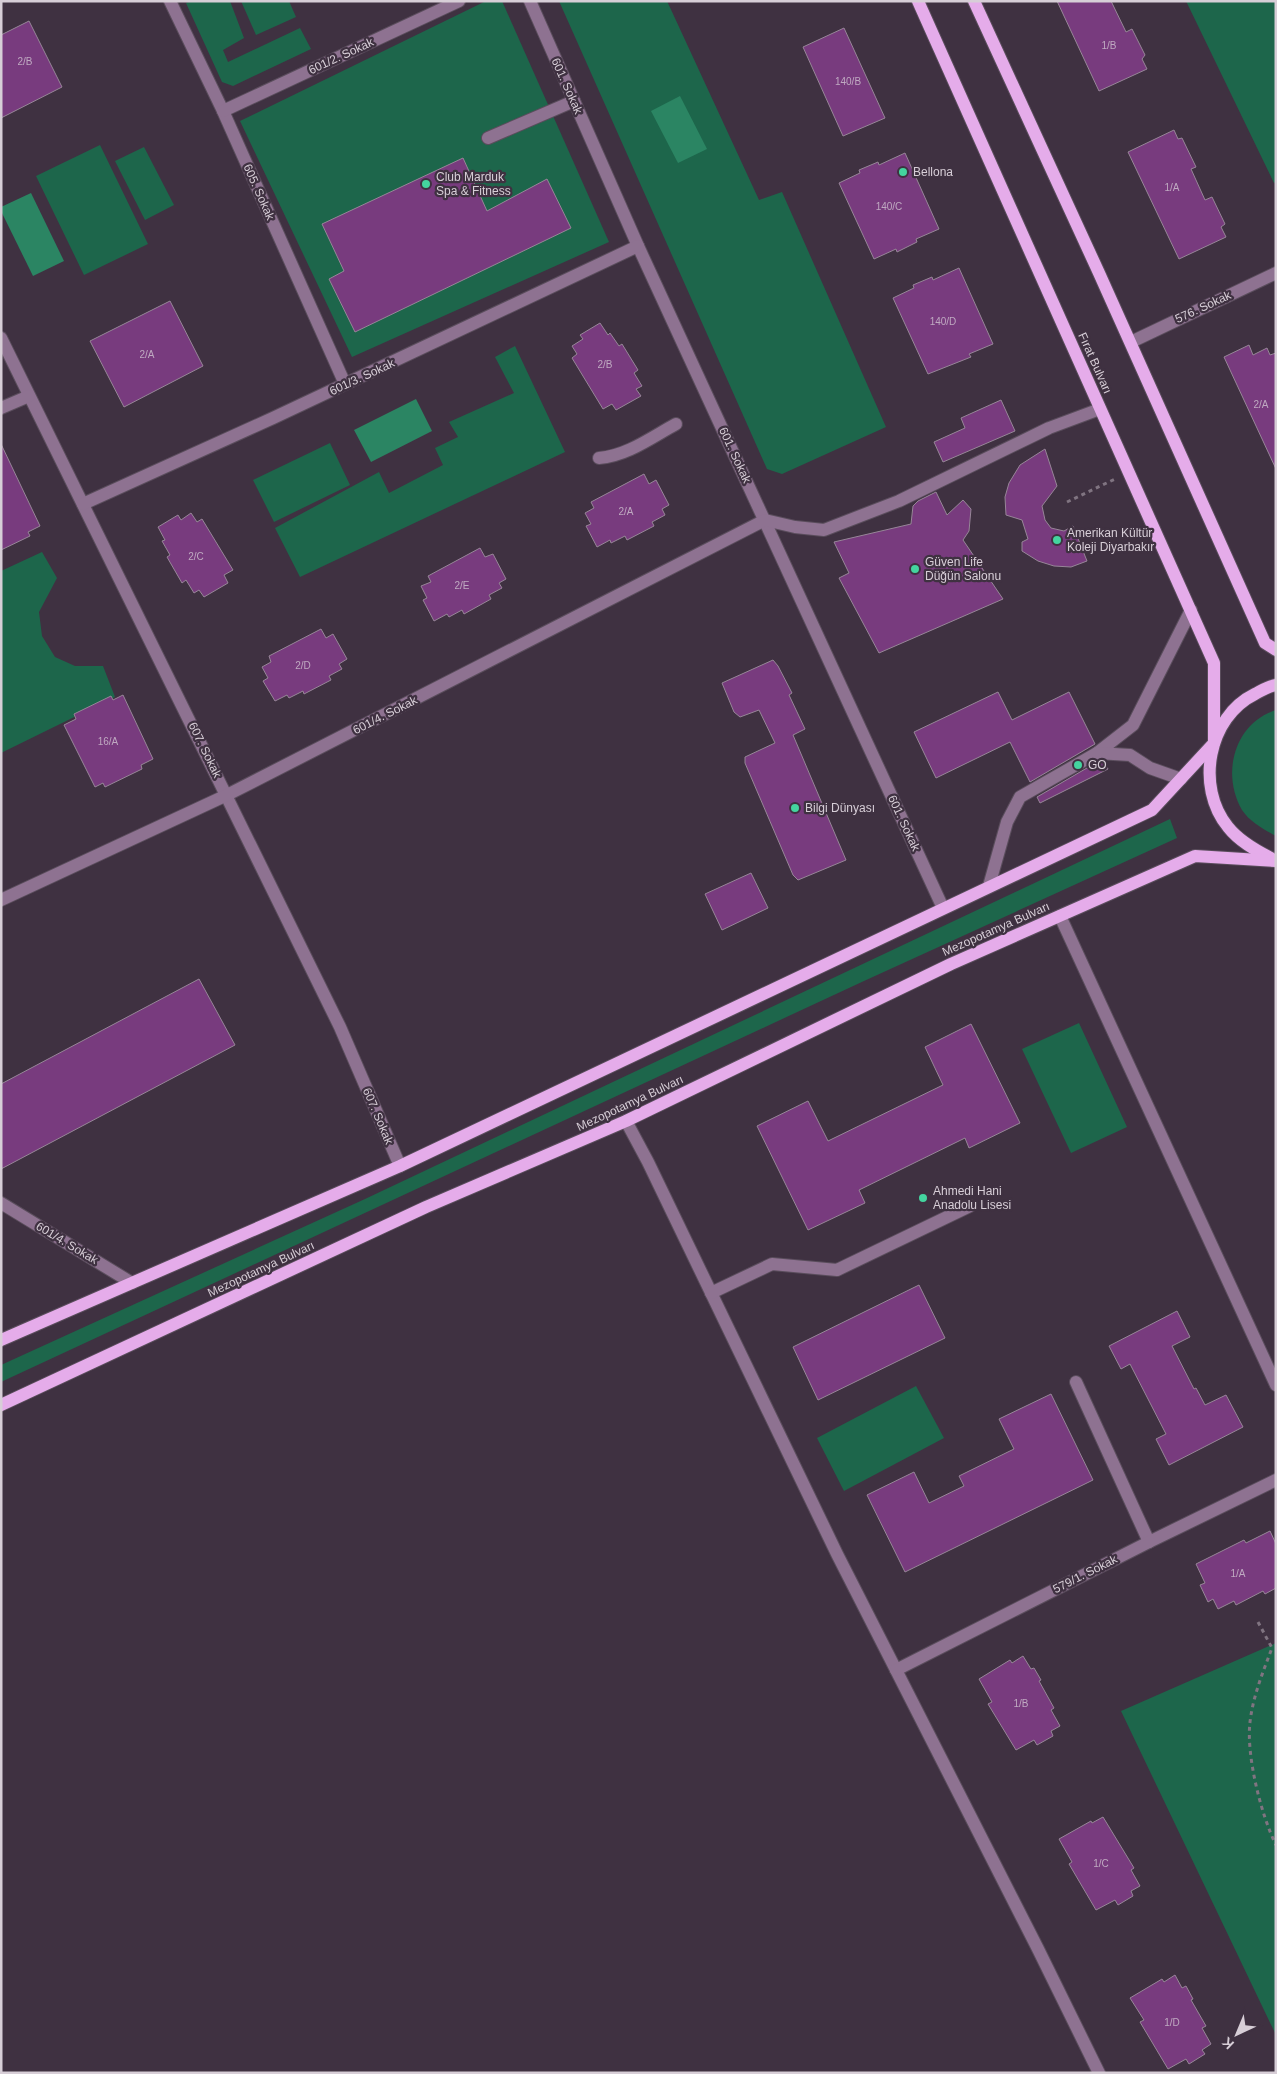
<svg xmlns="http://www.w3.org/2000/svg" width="1277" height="2074" viewBox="0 0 1277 2074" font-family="Arial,sans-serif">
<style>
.green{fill:#1d664b}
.water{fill:#2b8563}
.building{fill:#783b7e;stroke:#978698}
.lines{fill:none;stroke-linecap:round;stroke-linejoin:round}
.minor-casing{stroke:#5a4d5c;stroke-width:14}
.major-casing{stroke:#5a4d5c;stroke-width:14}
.path{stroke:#807481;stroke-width:3;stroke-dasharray:4 4;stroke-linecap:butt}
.minor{stroke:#8e7291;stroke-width:12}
.major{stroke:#e5acea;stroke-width:12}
.poi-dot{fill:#44d49f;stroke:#3f3141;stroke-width:2}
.labels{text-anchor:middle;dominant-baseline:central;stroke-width:4.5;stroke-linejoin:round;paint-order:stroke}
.number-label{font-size:10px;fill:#bfa9c1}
.street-label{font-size:12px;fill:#d7ced7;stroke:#3f3141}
.poi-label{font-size:12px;fill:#d7ced7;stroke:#3f3141;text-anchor:start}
</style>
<rect width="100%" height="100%" fill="#3f3141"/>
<!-- green -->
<g class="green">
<polygon points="191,1 230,1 244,38 223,50 228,62 300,28 311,49 233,86 222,82 186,3"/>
<polygon points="241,1 289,1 296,17 256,35"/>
<polygon points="486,1 502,1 609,242 352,357 240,121"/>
<polygon points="559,1 667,1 759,200 782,192 886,427 782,474 767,469"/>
<polygon points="1186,1 1276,1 1276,182 1274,183"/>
<polygon points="100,145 148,244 84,275 36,176"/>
<polygon points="144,147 174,205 145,220 115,161"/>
<polygon points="515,346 565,452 300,577 275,528 379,472 389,493 443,465 435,448 458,437 449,422 514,393 495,357"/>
<polygon points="330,443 350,485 274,522 253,480"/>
<polygon points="42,552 57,578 39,612 42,636 55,657 75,666 103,666 115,697 1,753 1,571"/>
<path d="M1276 710V836C1263 829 1250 822 1242 810 1221 774 1234 723 1276 710Z"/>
<polygon points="1170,819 1177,838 864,981 1,1382 1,1365 365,1199"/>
<polygon points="1079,1023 1127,1127 1071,1153 1022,1049"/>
<polygon points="916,1386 944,1438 844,1491 817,1438"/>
<polygon points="1276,1643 1276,2035 1121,1711"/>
</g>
<!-- water -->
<g class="water">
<polygon points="680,96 707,149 678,163 651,111"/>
<polygon points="31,193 64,261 33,276 1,211 1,207"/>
<polygon points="416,399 432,431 371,462 354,430"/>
</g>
<!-- building -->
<g class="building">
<polygon points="1057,1 1111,1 1126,32 1132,29 1145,55 1142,59 1147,69 1099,91"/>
<polygon points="29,21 62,87 1,118 1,35"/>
<polygon points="844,28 885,118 843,136 803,47"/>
<polygon points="1174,130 1178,139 1182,138 1196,167 1191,169 1205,200 1212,197 1225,224 1221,227 1226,237 1179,259 1128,152"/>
<polygon points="905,153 939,229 916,239 917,242 897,252 896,249 874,259 839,183 860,173 859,170 878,162 879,165"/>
<polygon points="463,158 487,211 547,179 571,228 355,332 329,279 344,271 322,224"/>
<polygon points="959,268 993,344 969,354 971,357 928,374 893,298 914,288 913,285 932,277 933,280"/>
<polygon points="170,301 203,366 124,407 90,341"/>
<polygon points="600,323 608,335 610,333 619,346 622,344 638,370 634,373 642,386 636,389 641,396 616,410 612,404 603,409 572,358 577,354 572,346 583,339 580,335"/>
<polygon points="1249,345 1253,355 1267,348 1270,355 1276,353 1276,469 1224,357"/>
<polygon points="1001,400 1015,431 943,462 934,442 965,428 961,418"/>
<polygon points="1,444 40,526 28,532 30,536 1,550"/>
<polygon points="1045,449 1057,486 1042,506 1045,520 1051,528 1064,531 1073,526 1087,561 1071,567 1054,566 1038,561 1022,551 1022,542 1028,539 1022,520 1006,515 1005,497 1009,483 1020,465"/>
<polygon points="644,474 649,484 656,480 669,505 662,509 665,515 652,522 654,526 627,540 625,536 611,543 610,540 597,547 586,526 591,524 585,513 594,508 591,502"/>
<polygon points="936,492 947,515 963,500 971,509 969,531 963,540 1003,599 879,653 839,578 849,573 834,542 911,524 913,506 918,501"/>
<polygon points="191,513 197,522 202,519 233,570 224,575 228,583 204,597 199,590 194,593 186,580 182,583 167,557 170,555 162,541 165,540 158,527 178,515 181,520"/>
<polygon points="480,548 485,557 493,554 506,579 499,583 502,588 489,595 491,599 464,614 462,610 449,617 447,614 434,621 423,600 427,598 421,586 431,582 428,576"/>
<polygon points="321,629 326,638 333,634 347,659 339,664 342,669 329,676 331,680 304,694 303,691 289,698 287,695 275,701 263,681 268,678 262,667 271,662 269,656"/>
<polygon points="773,660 778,666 792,693 789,695 805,729 793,735 846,860 798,880 793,875 745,763 745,757 775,743 759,710 740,717 734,712 722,683"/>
<polygon points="998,692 1012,720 1069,692 1095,744 1030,782 1010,742 936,778 914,732"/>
<polygon points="123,695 153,759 141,765 142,769 105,787 103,783 95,787 64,725 76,719 74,714 111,696 113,700"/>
<polygon points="1099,761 1104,762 1108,769 1040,803 1037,797"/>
<polygon points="751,873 768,908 722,930 705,894"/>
<polygon points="199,979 235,1045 1,1169 1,1084"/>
<polygon points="971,1024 1020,1123 969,1148 965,1138 859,1190 865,1203 808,1230 757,1126 808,1101 828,1141 943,1085 925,1047"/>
<polygon points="919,1285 945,1338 818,1400 793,1347"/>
<polygon points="1177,1311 1190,1337 1172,1346 1194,1389 1196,1388 1205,1405 1226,1395 1243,1427 1169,1465 1156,1439 1166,1434 1130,1364 1121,1369 1109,1346"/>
<polygon points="1051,1394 1093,1480 905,1572 867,1495 914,1472 929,1503 964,1486 959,1476 1014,1449 999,1419"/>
<polygon points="1270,1531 1276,1544 1276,1588 1265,1594 1263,1591 1236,1605 1234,1601 1218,1609 1213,1599 1208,1602 1200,1585 1205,1583 1196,1564 1244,1540 1246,1543"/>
<polygon points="1023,1656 1031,1669 1034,1668 1041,1680 1039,1681 1054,1708 1051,1710 1060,1726 1051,1731 1053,1736 1037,1745 1034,1740 1016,1750 988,1704 992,1702 979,1679 1010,1660 1012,1663"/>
<polygon points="1103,1817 1134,1868 1131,1870 1140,1886 1131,1891 1133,1896 1118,1905 1115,1900 1096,1910 1069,1864 1072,1862 1059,1839 1091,1821 1092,1823"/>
<polygon points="1175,1975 1182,1988 1186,1986 1193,1999 1191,2000 1206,2026 1202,2028 1211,2044 1202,2050 1205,2054 1189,2064 1186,2059 1168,2069 1140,2022 1144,2020 1130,1998 1162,1979 1164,1982"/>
</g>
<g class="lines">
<defs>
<g id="minor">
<polyline points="170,1 223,111 345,384"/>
<polyline points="530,1 638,246 943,908"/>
<polyline points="223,111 459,1"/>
<polyline points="488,138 574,101"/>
<polyline points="1,338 340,1027 400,1166"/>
<polyline points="1131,342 1276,273"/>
<polyline points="1,408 29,396"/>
<path d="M599 458C627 456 652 437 676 424"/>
<polyline points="83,504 273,418 638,246"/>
<polyline points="1097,753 1133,725 1191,610"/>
<polyline points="989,886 1007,822 1020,797 1097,753 1130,755 1150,768 1181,779"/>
<polyline points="1,900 227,795 765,520 795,527 824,530 899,501 1049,428 1100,409"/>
<polyline points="1060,916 1276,1385"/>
<polyline points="626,1121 648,1162 837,1554 1038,1949 1099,2073"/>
<polyline points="1,1203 132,1283"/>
<polyline points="711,1293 772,1264 837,1270 970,1206"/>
<polyline points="1076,1382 1149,1542"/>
<polyline points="896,1670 1149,1542 1276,1480"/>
</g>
<g id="major">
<polyline points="974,1 1099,273 1265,643 1276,650"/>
<path d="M1271 858C1255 850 1239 841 1228 827 1195 787 1208 717 1255 694 1261 691 1268 686 1276 685"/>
<polyline points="1,1340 400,1166 1152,810 1214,743 1214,663 918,1"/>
<polyline points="1,1405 426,1207 626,1121 951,964 1195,856 1276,861"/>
</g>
</defs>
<!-- minor casing -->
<use href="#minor" class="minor-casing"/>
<!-- major casing -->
<use href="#major" class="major-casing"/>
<!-- path -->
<g class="path">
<polyline points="1067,502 1115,479"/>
<path d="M1258 1622 1272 1648C1263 1672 1253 1696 1250 1722 1246 1755 1261 1815 1276 1845"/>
</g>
<!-- minor -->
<use href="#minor" class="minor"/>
<!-- major -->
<use href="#major" class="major"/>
</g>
<!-- markers -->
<g class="poi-dot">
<circle cx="903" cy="172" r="5"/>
<circle cx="426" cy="184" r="5"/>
<circle cx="1057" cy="540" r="5"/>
<circle cx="915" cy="569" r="5"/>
<circle cx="1078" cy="765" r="5"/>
<circle cx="795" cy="808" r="5"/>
<circle cx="923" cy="1198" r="5"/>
</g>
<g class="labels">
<!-- number labels -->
<g class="number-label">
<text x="1109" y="45">1/B</text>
<text x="25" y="61">2/B</text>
<text x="848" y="81">140/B</text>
<text x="1172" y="187">1/A</text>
<text x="889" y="206">140/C</text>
<text x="943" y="321">140/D</text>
<text x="147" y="354">2/A</text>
<text x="605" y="364">2/B</text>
<text x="1261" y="404">2/A</text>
<text x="626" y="511">2/A</text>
<text x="196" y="556">2/C</text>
<text x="462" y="585">2/E</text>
<text x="303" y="665">2/D</text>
<text x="108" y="741">16/A</text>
<text x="1238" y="1573">1/A</text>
<text x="1021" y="1703">1/B</text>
<text x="1101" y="1863">1/C</text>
<text x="1172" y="2022">1/D</text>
</g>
<!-- street labels -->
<g class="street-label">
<text transform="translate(341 56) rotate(-25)">601/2. Sokak</text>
<text transform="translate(567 86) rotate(66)">601. Sokak</text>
<text transform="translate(259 192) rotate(66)">605. Sokak</text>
<text transform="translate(1203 307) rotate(-25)">576. Sokak</text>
<text transform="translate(1095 363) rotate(66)">Fırat Bulvarı</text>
<text transform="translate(362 377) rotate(-25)">601/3. Sokak</text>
<text transform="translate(735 455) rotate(65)">601. Sokak</text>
<text transform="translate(385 715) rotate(-27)">601/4. Sokak</text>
<text transform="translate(205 750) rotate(64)">607. Sokak</text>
<text transform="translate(904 823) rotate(65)">601. Sokak</text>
<text transform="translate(996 929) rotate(-24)">Mezopotamya Bulvarı</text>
<text transform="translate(630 1103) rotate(-25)">Mezopotamya Bulvarı</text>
<text transform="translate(378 1116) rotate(67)">607. Sokak</text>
<text transform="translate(67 1243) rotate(31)">601/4. Sokak</text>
<text transform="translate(261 1269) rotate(-25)">Mezopotamya Bulvarı</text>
<text transform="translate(1085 1574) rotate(-27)">579/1. Sokak</text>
</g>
<!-- poi labels -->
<g class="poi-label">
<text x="913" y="172">Bellona</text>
<text x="436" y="177">Club Marduk<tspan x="436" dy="14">Spa &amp; Fitness</tspan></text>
<text x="1067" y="533">Amerikan Kültür<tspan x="1067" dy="14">Koleji Diyarbakır</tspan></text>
<text x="925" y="562">Güven Life<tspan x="925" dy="14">Düğün Salonu</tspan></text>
<text x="1088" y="765">GO</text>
<text x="805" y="808">Bilgi Dünyası</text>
<text x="933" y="1191">Ahmedi Hani<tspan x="933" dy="14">Anadolu Lisesi</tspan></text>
</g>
</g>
<!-- border -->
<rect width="1277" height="2074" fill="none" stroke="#d7ced7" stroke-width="5"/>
<!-- north arrow -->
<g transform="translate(1237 2034) rotate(224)" stroke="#3f3141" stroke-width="4" paint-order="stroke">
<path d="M0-4L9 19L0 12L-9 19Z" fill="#d7ced7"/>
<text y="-8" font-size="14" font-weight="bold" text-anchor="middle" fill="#d7ced7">K</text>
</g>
</svg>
